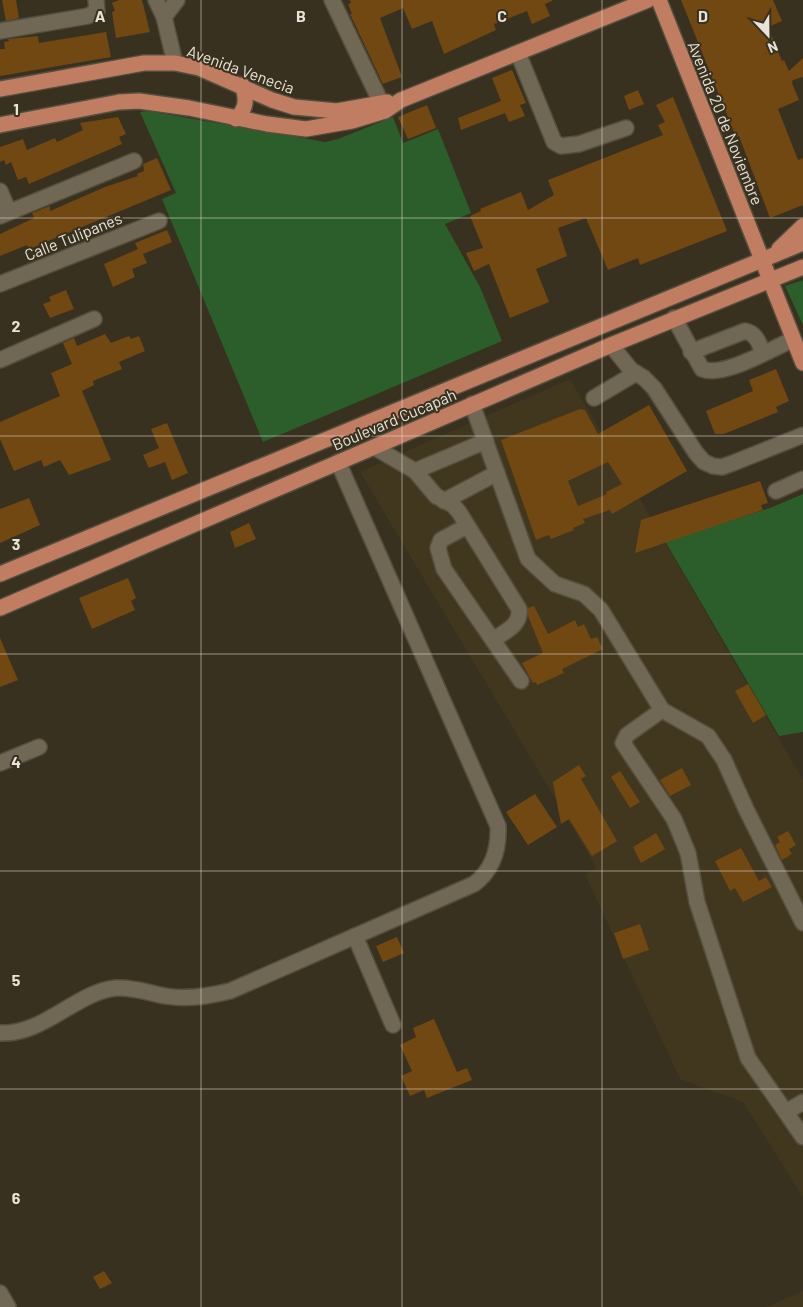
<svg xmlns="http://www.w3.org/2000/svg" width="803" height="1307" viewBox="0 0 803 1307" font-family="Barlow,sans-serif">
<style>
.built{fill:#41371e}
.green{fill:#2b5e2a}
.building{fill:#714712;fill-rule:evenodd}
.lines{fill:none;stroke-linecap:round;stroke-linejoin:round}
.minor-casing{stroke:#544e3e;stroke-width:18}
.major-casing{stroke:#544e3e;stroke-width:18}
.minor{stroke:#706854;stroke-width:15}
.major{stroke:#c07d62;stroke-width:15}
.grid{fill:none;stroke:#e9e4d9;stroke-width:1;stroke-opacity:0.55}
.labels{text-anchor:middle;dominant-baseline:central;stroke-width:4;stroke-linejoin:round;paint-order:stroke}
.street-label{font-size:16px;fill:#e9e4d9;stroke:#39311f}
.grid-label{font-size:16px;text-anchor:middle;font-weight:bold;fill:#e9e4d9;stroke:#39311f;stroke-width:4;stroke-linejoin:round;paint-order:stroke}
</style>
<rect width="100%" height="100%" fill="#39311f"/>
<!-- built -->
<g class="built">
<polygon points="570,379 803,780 803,1197 743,1102 680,1079 585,874 596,867 360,472"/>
<polygon points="803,1291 803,1307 766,1307"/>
</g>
<!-- green -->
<g class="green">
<polygon points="148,111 325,142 338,139 393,117 403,143 438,129 471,213 445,224 480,287 502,341 263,442 162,199 176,193 140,112"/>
<polygon points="803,280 803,325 785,286"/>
<polygon points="803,494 803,732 779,736 665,541 770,508"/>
</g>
<!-- building -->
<g class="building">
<polygon points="2,0 16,0 19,18 6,21"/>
<polygon points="119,0 142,0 150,32 116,38 112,12 115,11 112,3"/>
<polygon points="350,0 552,0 552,1 545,4 550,16 532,24 527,11 494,24 496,30 444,54 432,21 412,29 403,8 380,18 402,77 383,84 350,14 352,14 348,4 351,3"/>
<polygon points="681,0 773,0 782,21 768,27 782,61 784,60 789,71 803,58 803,77 793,80 792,83 799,100 778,109 798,160 803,158 803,205 770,218 739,136 736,137"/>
<polygon points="106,32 111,57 0,76 0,49 5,49 4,42 9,41 8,39 38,36 39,43"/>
<polygon points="512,70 526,103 520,105 525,116 509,122 505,113 461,130 458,118 501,101 492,78"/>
<polygon points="638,90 644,104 629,110 624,96"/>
<polygon points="673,97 727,231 640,265 638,258 608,270 586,218 558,228 567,256 536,269 549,302 510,318 489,264 474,271 466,253 483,248 470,216 481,211 480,209 521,192 528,210 554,195 548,180 663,135 658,125 665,122 656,105"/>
<polygon points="427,105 436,128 408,139 398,117"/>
<polygon points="118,117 126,134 119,137 122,144 29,184 26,177 18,180 11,162 6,165 4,160 0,162 0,147 23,139 27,150 55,138 57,142 83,130 80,123"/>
<polygon points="157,158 171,190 29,249 27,245 0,256 0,234 34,218 32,213 50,206 50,211 105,187 138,176 137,174 144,171 143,164"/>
<polygon points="167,230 172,242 143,254 147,263 132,269 135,277 113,287 104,264 138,249 135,243"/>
<polygon points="66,290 74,309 50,318 43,304 51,301 49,297"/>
<polygon points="105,334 111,343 129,336 131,339 139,336 145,351 119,362 122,369 93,381 94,385 82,391 111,460 69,475 60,460 44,467 41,460 14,471 0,439 0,422 60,396 51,373 72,364 63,343 74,338 77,346"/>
<polygon points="776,369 789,401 776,407 778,412 724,434 715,434 706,411 753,391 749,380"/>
<path d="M649 405 687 471 612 514 610 510 583 519 585 523 573 528 574 530 551 539 549 535 536 540 501 440 580 409 585 410 598 434ZM608 462 622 484 606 492 607 494 578 506 568 481Z"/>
<polygon points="167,423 188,473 172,480 165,462 149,468 143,455 159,448 151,429"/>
<polygon points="760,481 768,503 761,505 763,510 635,553 641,520"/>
<polygon points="29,498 40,525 0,543 0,509"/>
<polygon points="249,523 256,539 235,548 230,532"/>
<polygon points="128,578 136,598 131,601 135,610 92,629 79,598"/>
<polygon points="534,606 548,634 575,620 578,627 584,624 591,639 597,637 603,649 562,669 564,673 537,685 536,682 533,683 522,663 543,653 528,616 528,608"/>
<polygon points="0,638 18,680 0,687"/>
<polygon points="748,684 766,715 753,723 735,691"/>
<polygon points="579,765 586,776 581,779 617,841 592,856 569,819 561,824 553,782"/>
<polygon points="682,768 691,785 670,796 660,780"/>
<polygon points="620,771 640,802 630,808 611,777"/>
<polygon points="535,794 557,827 528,845 506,812"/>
<polygon points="788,831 796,845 789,849 792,854 782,860 775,845 780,842 777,837"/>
<polygon points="656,833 665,849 641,863 633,847"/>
<polygon points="741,848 759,881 766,877 772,887 743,902 735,888 730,891 715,861"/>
<polygon points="640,924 649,950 623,959 614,933"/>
<polygon points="397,937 404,953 383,962 376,946"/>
<polygon points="434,1019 457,1072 467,1068 472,1080 427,1098 424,1090 410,1096 401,1076 412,1071 400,1045 416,1037 413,1028"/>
<polygon points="104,1271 112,1283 100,1289 93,1277"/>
</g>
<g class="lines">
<defs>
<g id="minor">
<polyline points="156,0 164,17 175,63"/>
<polyline points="332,0 385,111"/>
<polyline points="164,17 177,0"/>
<polyline points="0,31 88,16 97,11 96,0"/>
<polyline points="518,53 554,142 561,146 579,144 626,128"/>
<polyline points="0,191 9,212"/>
<polyline points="0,216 134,161"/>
<polyline points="0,284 159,221"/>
<path d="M674 318 702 369C723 378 771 349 792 340"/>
<polyline points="611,345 631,370 644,378 654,388 696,453 704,462 713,466 722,467 733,463 803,435"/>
<path d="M691 352 745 331C756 333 759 343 763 353"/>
<polyline points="0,360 94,319"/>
<polyline points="594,398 636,373"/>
<polyline points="472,404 528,559 555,584 584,594 601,610 662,710 627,735 623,743 674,819 688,853 697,902 748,1058 803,1137"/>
<path d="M374 447 415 471 436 496 453 505 459 512 519 609C521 626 505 631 493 640"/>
<polyline points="415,471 486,441"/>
<polyline points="776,491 803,479"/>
<polyline points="444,501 497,473"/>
<polyline points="467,526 441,540 438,548 444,569 521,681"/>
<polyline points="662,710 708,736 724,760 746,809 803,923"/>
<polyline points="0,763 39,747"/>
<polyline points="355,936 393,1025"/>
<path d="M0 1033C44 1035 76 992 116 988 133 987 150 993 165 996 187 1000 209 996 230 991L474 884C493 870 499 849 498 826L338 462"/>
<polyline points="786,1112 803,1102"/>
<polyline points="0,1293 8,1307"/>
</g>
<g id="major">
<polyline points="659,0 803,363"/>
<polyline points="0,89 144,63 175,63 199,68 272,100 294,107 337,111 387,102"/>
<path d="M236 119C247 108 247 99 242 85"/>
<polyline points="0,125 119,102 139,101 189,108 267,124 306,129 352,121 385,111 401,100 648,0"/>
<polyline points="779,249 803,226"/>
<polyline points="0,574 803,243"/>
<polyline points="0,608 611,345 803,267"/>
</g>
</defs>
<!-- minor casing -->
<use href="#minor" class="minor-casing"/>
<!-- major casing -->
<use href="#major" class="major-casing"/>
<!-- minor -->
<use href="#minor" class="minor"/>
<!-- major -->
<use href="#major" class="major"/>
</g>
<!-- grid -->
<path class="grid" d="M201 0V1307M402 0V1307M602 0V1307M0 218H803M0 436H803M0 654H803M0 871H803M0 1089H803"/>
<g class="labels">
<!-- street labels -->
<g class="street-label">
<text transform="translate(241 69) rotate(20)">Avenida Venecia</text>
<text transform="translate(726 123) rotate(68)">Avenida 20 de Noviembre</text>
<text transform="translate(73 236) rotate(-22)">Calle Tulipanes</text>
<text transform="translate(394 419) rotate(-23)">Boulevard Cucapah</text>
</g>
</g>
<g class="grid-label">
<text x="100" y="22">A</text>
<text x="301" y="22">B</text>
<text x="502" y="22">C</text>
<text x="703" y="22">D</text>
<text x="16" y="115">1</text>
<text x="16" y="332">2</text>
<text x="16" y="550">3</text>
<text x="16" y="768">4</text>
<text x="16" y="986">5</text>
<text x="16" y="1204">6</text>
</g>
<!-- north arrow -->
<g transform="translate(768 35) rotate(158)" stroke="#39311f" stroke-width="4" paint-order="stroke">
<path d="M0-4L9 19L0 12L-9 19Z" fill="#e9e4d9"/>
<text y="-8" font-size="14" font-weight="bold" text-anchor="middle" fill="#e9e4d9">N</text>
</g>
</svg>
